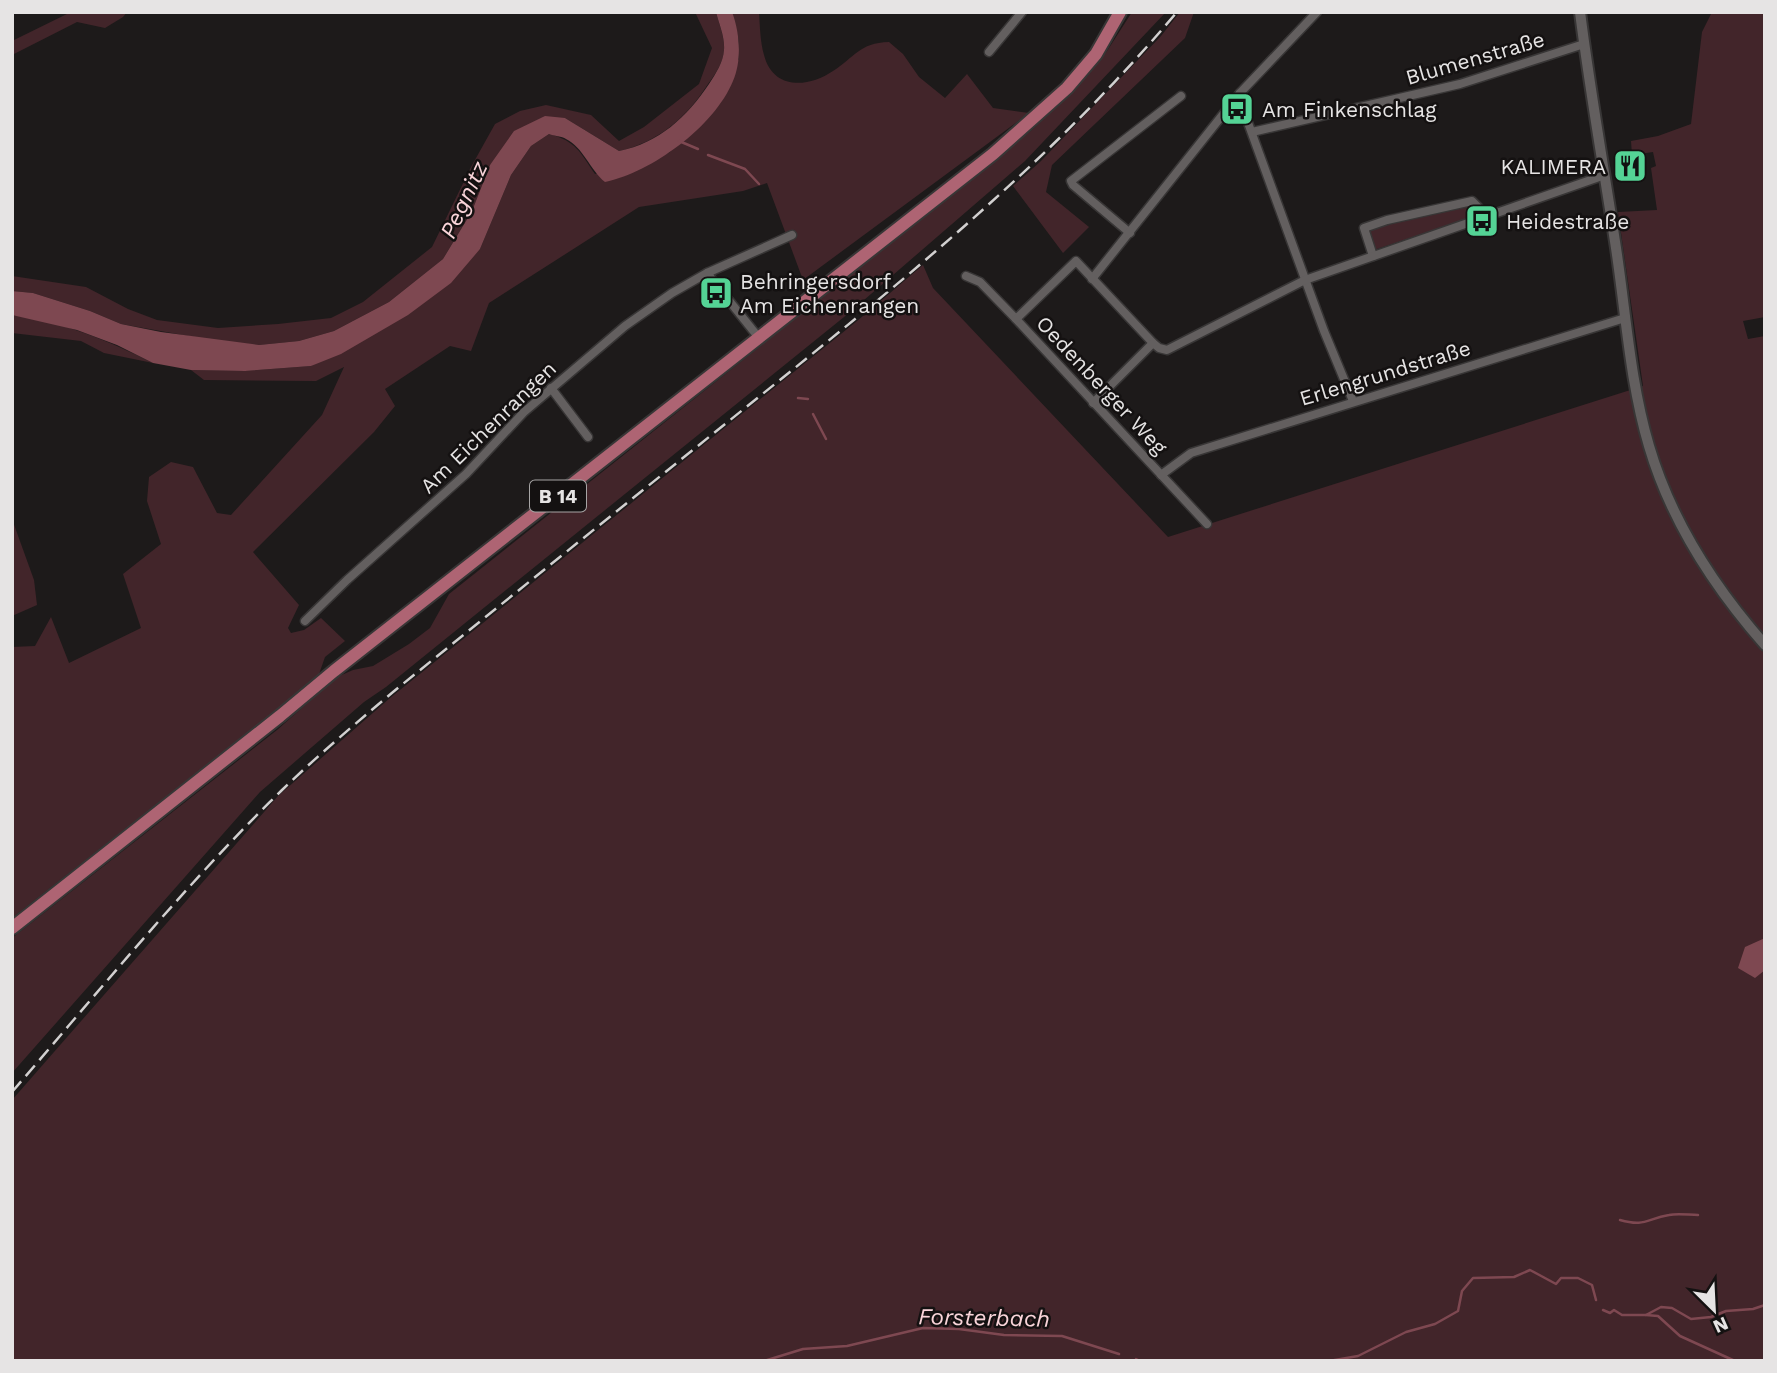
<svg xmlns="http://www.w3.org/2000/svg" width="1777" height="1373" viewBox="0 0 1777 1373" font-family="'Work Sans',sans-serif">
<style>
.green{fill:#42252a}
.water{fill:#7e4851}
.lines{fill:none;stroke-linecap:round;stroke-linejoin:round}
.stream{stroke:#7e4851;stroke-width:2.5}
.street-casing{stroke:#383636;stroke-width:11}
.secondary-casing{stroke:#383636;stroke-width:14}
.primary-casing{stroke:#383636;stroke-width:16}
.street{stroke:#635f5f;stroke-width:8}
.secondary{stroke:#635f5f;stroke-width:10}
.primary{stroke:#ae6473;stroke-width:12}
.rail{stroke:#d2d0d0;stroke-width:2.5;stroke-dasharray:14 7;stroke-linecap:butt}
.labels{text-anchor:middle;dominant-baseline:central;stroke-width:5;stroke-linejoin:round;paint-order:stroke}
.shield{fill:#141111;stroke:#a7a5a5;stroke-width:2}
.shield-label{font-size:19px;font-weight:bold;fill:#e6e4e4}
.street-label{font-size:21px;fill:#e6e4e4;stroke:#141111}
.poi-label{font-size:21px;fill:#e6e4e4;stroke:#141111;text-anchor:start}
.water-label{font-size:23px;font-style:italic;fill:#f9d4d9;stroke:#141111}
</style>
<rect width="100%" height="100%" fill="#1d1a1a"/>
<!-- green -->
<g class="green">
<polygon points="71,12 127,12 123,17 105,28 77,22 12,55 12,41"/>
<path d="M695 12H716C719 24 725 38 724 50 723 63 716 73 708 84 687 117 659 142 619 151L565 118 490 165 472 211 443 259 389 302 334 331 299 341 259 345 211 340 121 324 90 311 33 293 12 291V276L86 287 128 309 157 320 218 328 278 324 331 318 363 302 432 247 471 167 495 124 520 111 546 105 591 115 619 141 644 127 699 84 712 48Z"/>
<path d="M732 12H759C760 26 760 41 764 55 773 90 808 88 833 71 855 57 859 43 889 42L903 54 919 77 945 98 967 74 993 108 1029 113 803 280 767 183 743 191 639 207 489 303 471 351 450 346 385 389 395 406 374 432 253 552 299 605 288 628 291 633 304 630 321 618 345 641 325 657 318 677 12 918V647L35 646 51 617 69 663 141 628 123 574 161 544 147 501 149 477 171 462 193 467 217 513 231 515 322 415 344 367 316 381 204 380 191 370 245 371 311 366 480 249 511 175 531 146 549 134C576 141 580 152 595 174L660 157 670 152 739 59V41Z"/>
<polygon points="1132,12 1166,12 1025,161 849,313 386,687 364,702 260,792 12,1073 12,938 277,730 337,677 353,670 373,666 409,644 430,628 449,594 1033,129 1070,94 1107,51"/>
<polygon points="1180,12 1194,12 1185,38 1052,165 1046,192 1089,227 1063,253 1013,186 1041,161 1161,36"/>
<polygon points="1712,12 1765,12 1765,317 1743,321 1748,339 1765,336 1765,1361 12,1361 12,1100 278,796 390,698 857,321 923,265 933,288 1168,537 1643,386 1618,212 1657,210 1651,168 1656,166 1653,152 1632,155 1631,141 1658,136 1691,124 1702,32"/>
<polygon points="1468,203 1475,208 1473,217 1374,250 1369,230"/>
<path d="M12 315C61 321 109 341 153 363L104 353 81 341 12 333Z"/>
<polygon points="12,519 34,580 37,605 12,616"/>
</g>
<!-- water -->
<g class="water">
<path d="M716 12H732C740 33 742 60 733 81 714 127 652 172 605 182 590 170 583 147 566 139 562 136 554 136 549 134L531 146 511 175 480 249 451 283 408 315 341 354 311 366 245 371 191 370 153 363 117 345 77 330 12 315V291L33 293 90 311 121 324 161 332 259 345 299 341 334 331 389 302 443 259 472 211 490 165 514 131 545 116 565 118 619 151C659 143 687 117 709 84 716 73 723 63 724 50 725 37 719 24 716 12Z"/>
<polygon points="1765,938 1765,970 1755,978 1738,968 1745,947"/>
</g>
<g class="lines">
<!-- stream -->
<g class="stream">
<polyline points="679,141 698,149"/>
<polyline points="708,155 745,169 759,184"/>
<polyline points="798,398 808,399"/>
<polyline points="813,414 826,439"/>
<path d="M1620 1220C1645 1227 1646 1219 1669 1215 1678 1213 1689 1215 1698 1215"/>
<polyline points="1603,1310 1610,1313 1614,1310 1622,1315 1646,1315 1661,1307 1672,1308 1691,1319 1711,1317 1726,1311 1753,1309 1765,1305"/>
<polyline points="1646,1315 1658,1316 1680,1336 1735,1361"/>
<polyline points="1136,1359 1140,1361"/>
<polyline points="764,1361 803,1349 847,1346 923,1328 959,1329 1004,1335 1062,1336 1119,1354"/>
<polyline points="1329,1361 1358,1356 1406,1332 1435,1324 1458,1311 1462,1291 1473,1278 1514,1277 1530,1270 1556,1284 1561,1278 1578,1278 1592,1285 1596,1300"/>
</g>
<defs>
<g id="street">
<polyline points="989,52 1022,12"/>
<polyline points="1240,93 1247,120 1324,331 1353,401"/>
<polyline points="1252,132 1460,84 1584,44"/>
<polyline points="1130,233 1073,185 1071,181 1181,96"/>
<polyline points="1373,256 1364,228 1387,220 1472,201 1479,208 1479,218"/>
<polyline points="707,273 759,338"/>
<polyline points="966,276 980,282 1016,319 1207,524"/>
<polyline points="1092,279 1240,93 1317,12"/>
<polyline points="1016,319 1076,261 1153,343 1159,348 1167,350 1305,280 1605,175"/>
<polyline points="551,388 588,437"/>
<polyline points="1093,403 1153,343"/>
<polyline points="1161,475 1191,453 1625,318"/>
<polyline points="305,621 347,580 466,474 524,412 625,326 672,293 707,273 792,235"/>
</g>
<path id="secondary" d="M1580 12C1590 91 1604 169 1616 248 1626 314 1630 382 1649 446 1671 521 1714 587 1765 645"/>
<polyline id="primary" points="12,928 280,716 334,671 993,154 1067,88 1096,54 1120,12"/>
</defs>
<!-- street casing -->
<use href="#street" class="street-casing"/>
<!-- secondary casing -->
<use href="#secondary" class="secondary-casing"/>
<!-- primary casing -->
<use href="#primary" class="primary-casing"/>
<!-- street -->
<use href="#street" class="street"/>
<!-- secondary -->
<use href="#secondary" class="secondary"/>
<!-- primary -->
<use href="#primary" class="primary"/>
<!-- rail -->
<path class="rail" d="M12 1092C100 990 185 885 281 791 317 756 355 724 393 692 515 593 638 494 760 396 907 278 1055 157 1177 12"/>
</g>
<!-- icons -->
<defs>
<symbol id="bus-square" viewBox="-11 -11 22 22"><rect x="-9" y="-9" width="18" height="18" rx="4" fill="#54d395" stroke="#141111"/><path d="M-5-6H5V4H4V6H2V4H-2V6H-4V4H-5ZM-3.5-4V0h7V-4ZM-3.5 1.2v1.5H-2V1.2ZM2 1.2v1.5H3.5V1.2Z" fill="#111"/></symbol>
<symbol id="restaurant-square" viewBox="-11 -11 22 22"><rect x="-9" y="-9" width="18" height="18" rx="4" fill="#54d395" stroke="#141111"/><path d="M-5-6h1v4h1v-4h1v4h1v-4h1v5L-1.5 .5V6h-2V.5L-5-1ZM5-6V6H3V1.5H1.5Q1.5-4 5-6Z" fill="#111"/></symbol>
</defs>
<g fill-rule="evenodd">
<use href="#bus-square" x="1218" y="90" width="38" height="38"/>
<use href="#restaurant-square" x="1611" y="147" width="38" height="38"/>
<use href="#bus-square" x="1463" y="202" width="38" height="38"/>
<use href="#bus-square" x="697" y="274" width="38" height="38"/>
</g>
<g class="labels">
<!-- shield labels -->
<rect class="shield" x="530" y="480.5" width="56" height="31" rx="5"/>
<g class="shield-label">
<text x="558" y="496">B 14</text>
</g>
<!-- street labels -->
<g class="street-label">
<text transform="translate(1475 58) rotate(-16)">Blumenstraße</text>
<text transform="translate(1385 373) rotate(-17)">Erlengrundstraße</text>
<text transform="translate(1102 385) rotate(47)">Oedenberger Weg</text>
<text transform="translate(488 427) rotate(-44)">Am Eichenrangen</text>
</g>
<!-- poi labels -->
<g class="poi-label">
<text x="1262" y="109">Am Finkenschlag</text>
<text x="1606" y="166" text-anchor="end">KALIMERA</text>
<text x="1506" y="221">Heidestraße</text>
<text x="740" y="281">Behringersdorf<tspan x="740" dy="24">Am Eichenrangen</tspan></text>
</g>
<!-- water labels -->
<g class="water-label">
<text transform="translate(464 200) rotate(-65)">Pegnitz</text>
<text transform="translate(984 1318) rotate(1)">Forsterbach</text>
</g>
</g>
<!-- border -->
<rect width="1777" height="1373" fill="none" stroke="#e6e4e4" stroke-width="28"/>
<!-- north arrow -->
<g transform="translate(1714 1310) rotate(156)" stroke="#141111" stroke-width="5" paint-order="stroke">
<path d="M0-5L12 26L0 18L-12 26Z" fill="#e6e4e4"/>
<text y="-10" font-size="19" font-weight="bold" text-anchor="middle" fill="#e6e4e4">N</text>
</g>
</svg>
